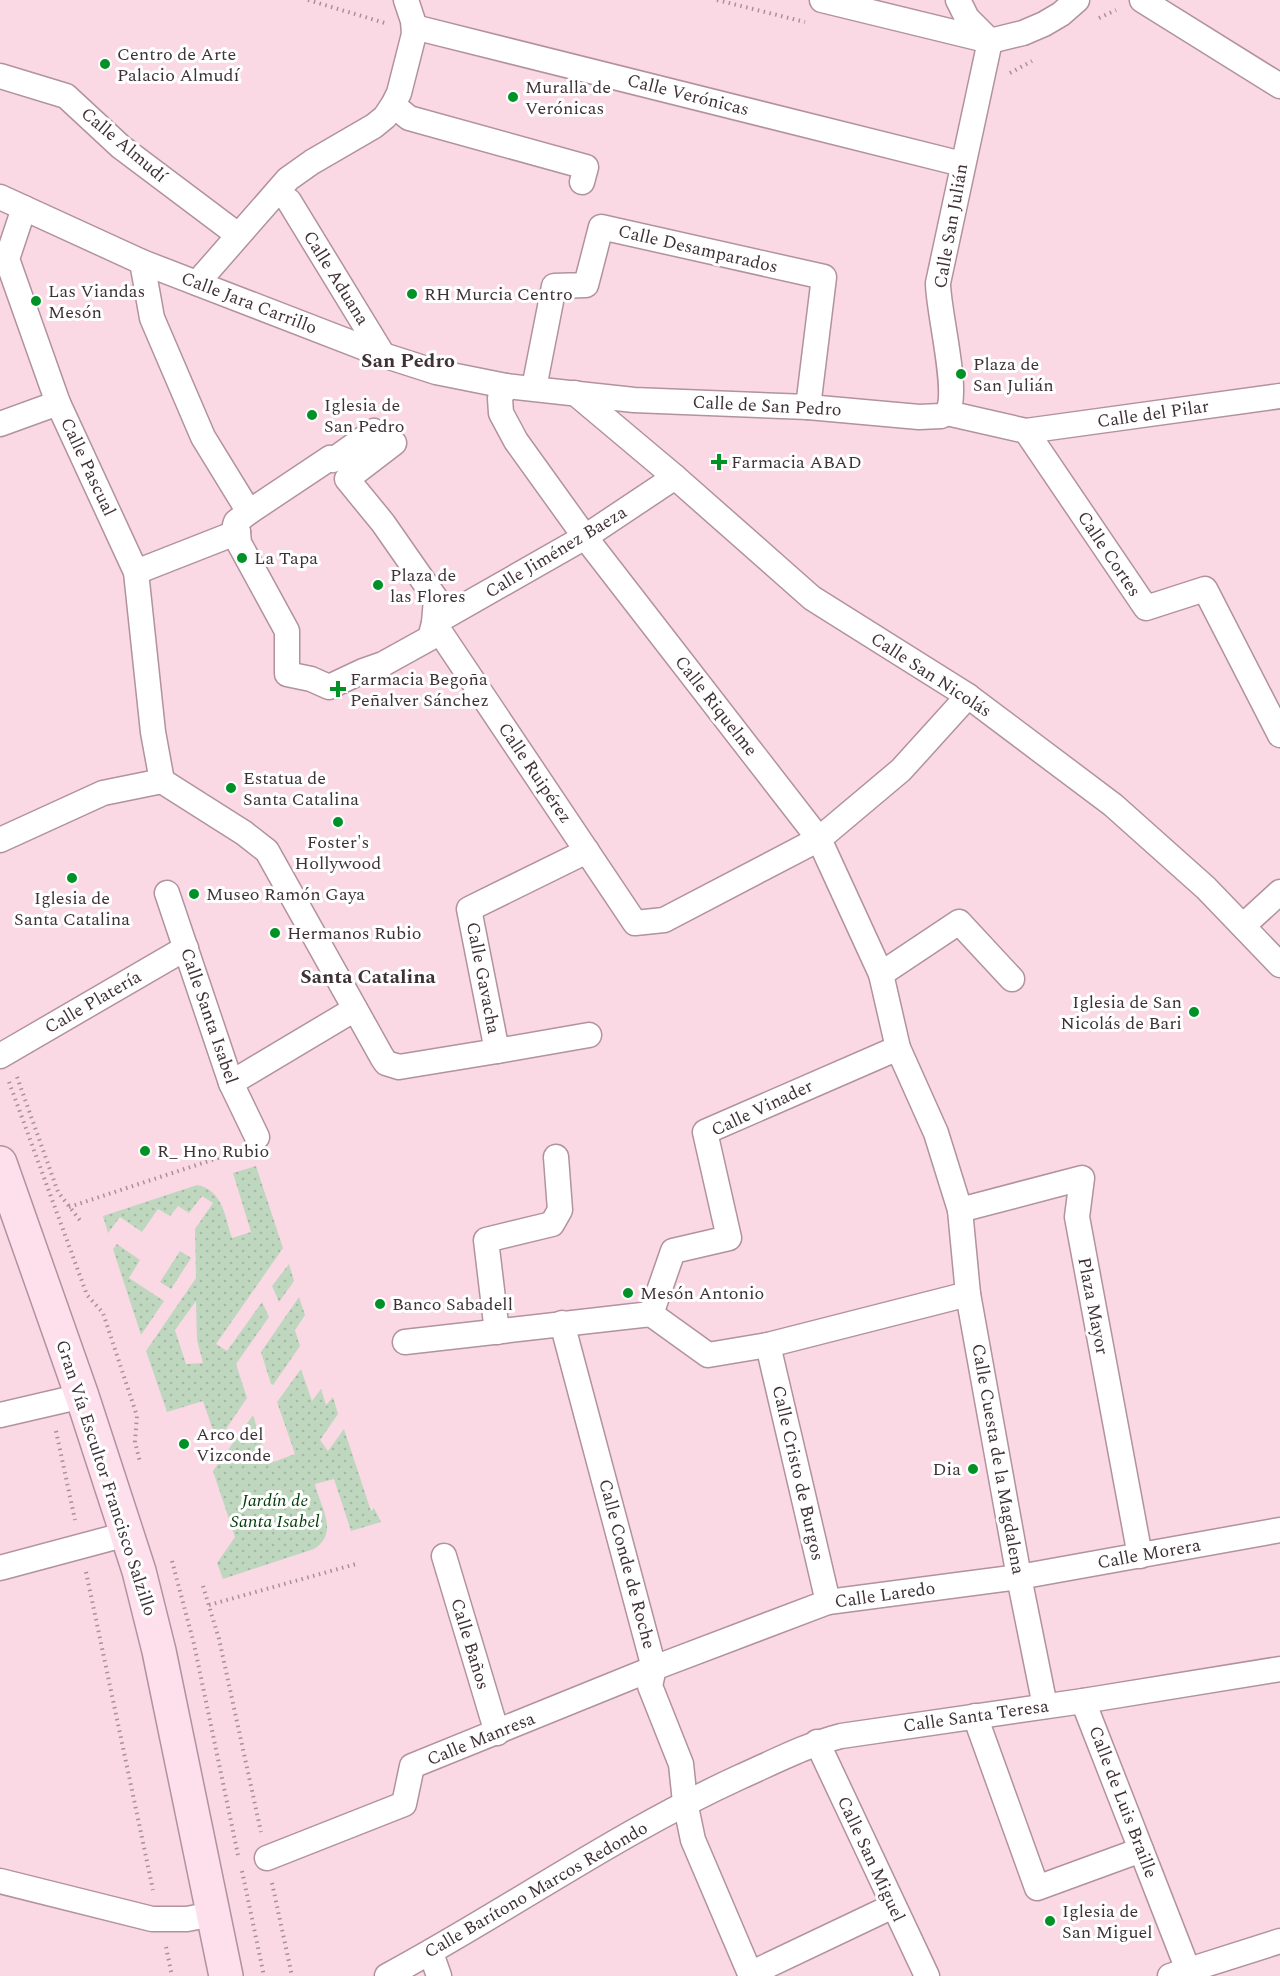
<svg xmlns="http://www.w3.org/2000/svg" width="1280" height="1976" viewBox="0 0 1280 1976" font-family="Spectral,serif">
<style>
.park{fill:url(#park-dots);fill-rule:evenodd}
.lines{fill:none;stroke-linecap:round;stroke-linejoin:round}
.street-casing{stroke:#b1929e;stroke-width:27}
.secondary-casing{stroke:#b1929e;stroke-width:36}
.path{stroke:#a89099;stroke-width:4;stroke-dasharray:1.5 4.5;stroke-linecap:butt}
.street{stroke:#fff;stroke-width:24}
.secondary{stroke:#fde0ec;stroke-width:33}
.poi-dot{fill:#009226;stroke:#fff;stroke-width:2}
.labels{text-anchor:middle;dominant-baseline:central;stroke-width:6;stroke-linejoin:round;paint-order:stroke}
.poi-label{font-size:18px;fill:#3f3237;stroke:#fff;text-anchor:start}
.street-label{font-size:18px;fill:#3f3237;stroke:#fff}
.park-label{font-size:18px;font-style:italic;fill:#003b08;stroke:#fff}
.neighbourhood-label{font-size:20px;font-weight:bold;fill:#3f3237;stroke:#fff}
</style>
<defs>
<pattern id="park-dots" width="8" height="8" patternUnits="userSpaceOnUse" patternTransform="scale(1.5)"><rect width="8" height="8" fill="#bfd7bf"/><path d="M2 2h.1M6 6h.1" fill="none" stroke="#a5b9a5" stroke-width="1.8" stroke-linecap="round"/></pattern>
</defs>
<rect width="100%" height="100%" fill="#fad9e5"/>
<!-- park -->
<g class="park">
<path d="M256 1166 283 1248 216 1344 227 1351 262 1302 269 1317 236 1364 247 1398 217 1442 203 1401 167 1412 146 1351 196 1278 195 1229 213 1203 202 1196 189 1213 178 1206 170 1216 158 1209 142 1232 120 1217 108 1233 103 1216 197 1185C223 1190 225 1217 232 1238L251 1232 233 1173ZM196 1301 197 1340 203 1363 186 1364 175 1330Z"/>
<polygon points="117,1244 140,1260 129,1278 164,1301 141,1335 113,1249"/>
<polygon points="180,1251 191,1258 171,1289 160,1282"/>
<polygon points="289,1264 294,1281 279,1302 272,1286"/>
<polygon points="299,1297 305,1315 295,1330 300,1346 273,1385 271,1384 261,1352"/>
<path d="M301 1369 312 1401 321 1389 326 1405 333 1397 338 1414 320 1440 328 1451 344 1429 371 1511 374 1508 381 1522 351 1531 334 1479 315 1484C320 1507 340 1532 314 1549L223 1579 217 1563 235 1537 213 1471 253 1415 268 1464 295 1454 277 1402Z"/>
</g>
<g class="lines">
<defs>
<g id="street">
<polyline points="822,0 990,41 1023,33 1044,24 1061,14 1077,0"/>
<polyline points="958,0 967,18 990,41"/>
<polyline points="1142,0 1280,86"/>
<polyline points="414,27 962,164"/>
<polyline points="0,76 66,96 121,147 238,235"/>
<polyline points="393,105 409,118 586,167 582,182"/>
<polyline points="0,197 142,262 383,355 436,372 506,386 634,400 808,407 919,417 941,416 947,413 1026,431 1280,396"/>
<polyline points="289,201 383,355"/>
<polyline points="24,208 7,259 58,403 136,572 153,732 162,781"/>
<polyline points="142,262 152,318 203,437 249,512"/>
<polyline points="197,283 288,179 312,162 374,126 385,117 393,105 399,93 414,34 413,21 406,0"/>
<polyline points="506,386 500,398 501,413 516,441 585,537 819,839 881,974 898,1048 936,1133 960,1210 968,1294 1019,1577 1045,1706"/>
<polyline points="534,388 554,286 586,285 601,227 824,277 808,407"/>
<polyline points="575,393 675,477 812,598 968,696 1113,805 1206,888 1280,965"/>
<path d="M947 413C960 393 938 312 938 283L990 41"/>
<polyline points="0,424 58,403"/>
<polygon points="374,431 394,443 347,479 383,523 436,599 434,623 430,638 383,664 363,671 329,687 311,679 287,674 287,631 239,543 238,532 235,525 236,522 249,512 330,458 333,460"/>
<polyline points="1026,431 1146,608 1205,589 1280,735"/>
<polyline points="675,477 585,537 434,623 635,923 664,920 819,839 901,770 968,696"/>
<polyline points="136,572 238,532"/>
<polyline points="0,840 103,793 162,781 244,833 267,851 382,1057 386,1063 399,1067 497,1051 469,909 587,851"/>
<polyline points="167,893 231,1083 257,1137"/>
<polyline points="1244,925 1280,892"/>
<polyline points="881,974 959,922 1012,979"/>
<polyline points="497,1051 589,1035"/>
<polyline points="0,1056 186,948"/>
<polyline points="231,1083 355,1009"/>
<polyline points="960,1210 1082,1178 1077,1217 1140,1556"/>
<polyline points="651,1314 673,1251 729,1238 705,1132 898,1048"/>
<polyline points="562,1323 654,1668 650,1686 681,1764 685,1802 693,1840 751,1976"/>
<polyline points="497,1332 486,1240 552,1224 560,1210 556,1157"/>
<polyline points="405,1342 651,1314 708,1355 768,1345 968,1294"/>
<polyline points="768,1345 828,1602"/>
<polyline points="0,1415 82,1396"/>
<polyline points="444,1556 497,1733"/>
<polyline points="0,1568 127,1534"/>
<polyline points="1083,1701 1188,1970"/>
<polyline points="975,1716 1037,1888 1141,1850"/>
<polyline points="817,1742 927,1976"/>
<polyline points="267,1858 404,1804 412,1766 654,1668 828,1602 1019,1577 1280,1530"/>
<polyline points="0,1881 152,1919 187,1919 213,1914"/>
<polyline points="431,1953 439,1976"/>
<polyline points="750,1974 893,1906"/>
<path d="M387 1976C506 1912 617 1833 740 1777 774 1762 806 1745 841 1736L1083 1701 1280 1669"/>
<polyline points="1170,1976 1280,1941"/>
</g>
<polyline id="secondary" points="0,1163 82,1396 139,1571 159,1651 226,1976"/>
</defs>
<!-- street casing -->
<use href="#street" class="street-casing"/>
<!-- secondary casing -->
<use href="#secondary" class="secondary-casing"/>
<!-- path -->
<g class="path">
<polyline points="308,0 385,23"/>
<polyline points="717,0 805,22"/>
<polyline points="1099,18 1116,10"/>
<polyline points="1010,73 1032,61"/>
<polyline points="17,1077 58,1192 82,1223"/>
<polyline points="9,1082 87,1295 103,1313 137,1416 135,1442 140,1462"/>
<polyline points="69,1207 227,1155"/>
<polyline points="56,1431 75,1520"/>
<polyline points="172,1561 194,1644 238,1855"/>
<polyline points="86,1572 153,1890"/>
<polyline points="203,1586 219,1639 261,1832"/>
<polyline points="209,1605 356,1564"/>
<polyline points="242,1871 264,1976"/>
<polyline points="272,1883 292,1976"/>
<polyline points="166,1947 172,1976"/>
</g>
<!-- street -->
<use href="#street" class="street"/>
<!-- secondary -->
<use href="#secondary" class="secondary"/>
</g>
<!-- markers -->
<g class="poi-dot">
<circle cx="105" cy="64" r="6"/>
<circle cx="513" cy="97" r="6"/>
<circle cx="412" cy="294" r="6"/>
<circle cx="36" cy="301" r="6"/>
<circle cx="961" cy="374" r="6"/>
<circle cx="312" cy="415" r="6"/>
<path d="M716 453h6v6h6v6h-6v6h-6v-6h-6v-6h6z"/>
<circle cx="242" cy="558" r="6"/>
<circle cx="378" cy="585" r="6"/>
<path d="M335 680h6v6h6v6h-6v6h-6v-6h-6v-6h6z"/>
<circle cx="231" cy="788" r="6"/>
<circle cx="338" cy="822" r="6"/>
<circle cx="72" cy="878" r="6"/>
<circle cx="194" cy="894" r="6"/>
<circle cx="275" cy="933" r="6"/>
<circle cx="1194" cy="1012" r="6"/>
<circle cx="145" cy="1151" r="6"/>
<circle cx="628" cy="1293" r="6"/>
<circle cx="380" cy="1304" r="6"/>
<circle cx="184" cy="1444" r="6"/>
<circle cx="973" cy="1469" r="6"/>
<circle cx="1050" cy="1921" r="6"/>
</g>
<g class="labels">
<!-- poi labels -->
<g class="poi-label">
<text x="117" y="54">Centro de Arte<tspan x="117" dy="21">Palacio Almudí</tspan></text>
<text x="525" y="87">Muralla de<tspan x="525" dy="21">Verónicas</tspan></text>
<text x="48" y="291">Las Viandas<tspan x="48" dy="21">Mesón</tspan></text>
<text x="424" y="294">RH Murcia Centro</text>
<text x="973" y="364">Plaza de<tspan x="973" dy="21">San Julián</tspan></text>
<text x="324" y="405">Iglesia de<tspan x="324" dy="21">San Pedro</tspan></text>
<text x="731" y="462">Farmacia ABAD</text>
<text x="254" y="558">La Tapa</text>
<text x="390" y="575">Plaza de<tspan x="390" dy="21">las Flores</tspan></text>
<text x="350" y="679">Farmacia Begoña<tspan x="350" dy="21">Peñalver Sánchez</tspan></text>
<text x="243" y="778">Estatua de<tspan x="243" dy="21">Santa Catalina</tspan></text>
<text x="338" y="842" text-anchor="middle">Foster's<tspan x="338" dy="21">Hollywood</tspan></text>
<text x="206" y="894">Museo Ramón Gaya</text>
<text x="72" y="898" text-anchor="middle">Iglesia de<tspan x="72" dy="21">Santa Catalina</tspan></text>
<text x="287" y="933">Hermanos Rubio</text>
<text x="1182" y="1002" text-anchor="end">Iglesia de San<tspan x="1182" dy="21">Nicolás de Bari</tspan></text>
<text x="157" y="1151">R_ Hno Rubio</text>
<text x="640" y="1293">Mesón Antonio</text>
<text x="392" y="1304">Banco Sabadell</text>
<text x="196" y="1434">Arco del<tspan x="196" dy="21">Vizconde</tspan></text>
<text x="961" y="1469" text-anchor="end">Dia</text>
<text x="1062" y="1911">Iglesia de<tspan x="1062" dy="21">San Miguel</tspan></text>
</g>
<!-- street labels -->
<g class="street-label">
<text transform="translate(688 95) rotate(14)">Calle Verónicas</text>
<text transform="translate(124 145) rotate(40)">Calle Almudí</text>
<text transform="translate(951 226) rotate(-80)">Calle San Julián</text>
<text transform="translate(698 249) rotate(13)">Calle Desamparados</text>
<text transform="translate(336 278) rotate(58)">Calle Aduana</text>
<text transform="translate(249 303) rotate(21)">Calle Jara Carrillo</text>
<text transform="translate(767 406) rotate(3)">Calle de San Pedro</text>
<text transform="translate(1153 414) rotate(-8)">Calle del Pilar</text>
<text transform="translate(88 467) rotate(65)">Calle Pascual</text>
<text transform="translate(556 552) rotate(-31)">Calle Jiménez Baeza</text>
<text transform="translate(1109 554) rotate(56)">Calle Cortes</text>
<text transform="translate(931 675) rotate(33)">Calle San Nicolás</text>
<text transform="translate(716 706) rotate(52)">Calle Riquelme</text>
<text transform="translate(535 773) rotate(56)">Calle Ruipérez</text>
<text transform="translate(483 978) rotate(79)">Calle Gavacha</text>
<text transform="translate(93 1002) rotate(-30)">Calle Platería</text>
<text transform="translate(209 1016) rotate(71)">Calle Santa Isabel</text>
<text transform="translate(762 1108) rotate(-25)">Calle Vinader</text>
<text transform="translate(1093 1306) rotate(79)">Plaza Mayor</text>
<text transform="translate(998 1459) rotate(80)">Calle Cuesta de la Magdalena</text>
<text transform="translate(798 1473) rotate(77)">Calle Cristo de Burgos</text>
<text transform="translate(106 1478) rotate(72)">Gran Vía Escultor Francisco Salzillo</text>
<text transform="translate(1149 1554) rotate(-10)">Calle Morera</text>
<text transform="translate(627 1564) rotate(75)">Calle Conde de Roche</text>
<text transform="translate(885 1595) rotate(-8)">Calle Laredo</text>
<text transform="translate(470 1644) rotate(73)">Calle Baños</text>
<text transform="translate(976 1716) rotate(-8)">Calle Santa Teresa</text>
<text transform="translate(481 1739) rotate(-22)">Calle Manresa</text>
<text transform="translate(1123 1802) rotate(69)">Calle de Luis Braille</text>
<text transform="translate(871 1859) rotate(65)">Calle San Miguel</text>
<text transform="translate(536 1890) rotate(-30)">Calle Barítono Marcos Redondo</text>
</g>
<!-- park labels -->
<g class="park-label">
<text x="275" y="1500">Jardín de<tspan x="275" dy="21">Santa Isabel</tspan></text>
</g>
<!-- neighbourhood labels -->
<g class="neighbourhood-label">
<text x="408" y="361">San Pedro</text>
<text x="368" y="977">Santa Catalina</text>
</g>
</g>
</svg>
